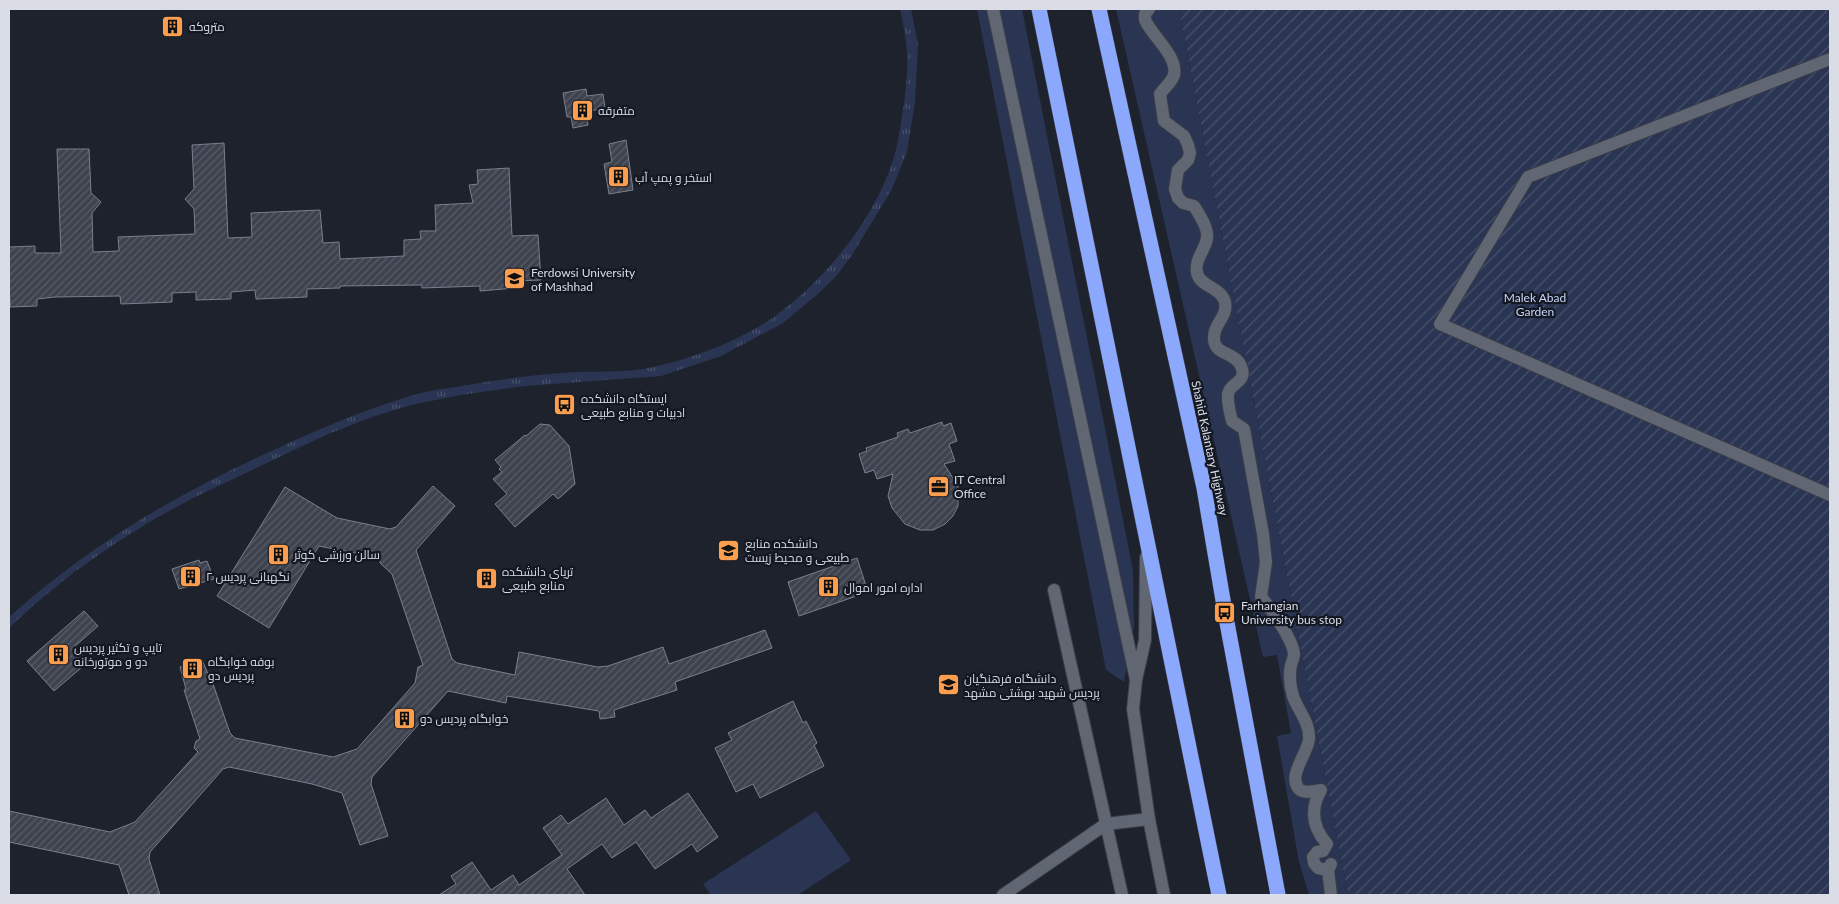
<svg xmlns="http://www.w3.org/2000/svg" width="1839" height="904" viewBox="0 0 1839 904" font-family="Lato,Cairo,sans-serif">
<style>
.grass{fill:url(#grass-tufts)}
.park{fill:#2a3554}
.garden{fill:url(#garden-furrows)}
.building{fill:url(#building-hatch);stroke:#797f8c}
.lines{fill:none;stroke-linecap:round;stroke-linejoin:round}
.street-casing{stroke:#3a3d46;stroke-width:14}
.highway-casing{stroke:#3a3d46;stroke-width:16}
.street{stroke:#616673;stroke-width:12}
.highway{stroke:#8ba8fd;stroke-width:15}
.labels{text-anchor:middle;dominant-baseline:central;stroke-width:4.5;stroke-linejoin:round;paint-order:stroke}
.poi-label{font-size:12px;fill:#dadde5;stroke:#141823;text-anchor:start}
.park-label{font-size:12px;fill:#c6d4f8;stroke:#141823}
.street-label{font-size:12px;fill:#dadde5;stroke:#141823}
</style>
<defs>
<pattern id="grass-tufts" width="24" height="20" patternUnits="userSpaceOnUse" patternTransform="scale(1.25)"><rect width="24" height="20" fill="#2a3554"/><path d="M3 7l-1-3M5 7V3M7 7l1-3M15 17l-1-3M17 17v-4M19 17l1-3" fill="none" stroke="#48526c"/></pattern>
<pattern id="garden-furrows" width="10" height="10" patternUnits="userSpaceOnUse" patternTransform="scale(1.25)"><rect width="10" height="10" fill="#2a3554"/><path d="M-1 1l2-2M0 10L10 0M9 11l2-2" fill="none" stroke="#48526c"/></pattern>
<pattern id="building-hatch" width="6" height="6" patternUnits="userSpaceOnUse" patternTransform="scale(1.25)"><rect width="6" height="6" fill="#3d424e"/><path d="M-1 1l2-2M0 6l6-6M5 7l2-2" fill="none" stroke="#585d67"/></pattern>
</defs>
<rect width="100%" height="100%" fill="#1e222c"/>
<!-- grass -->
<path class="grass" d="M900 9H911L918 44 915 102 907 152 892 189 852 255 837 275 820 292 783 323 721 356 661 376 525 386 460 395 411 405 375 416 328 434 193 498 151 521 116 543 74 572 35 604 9 628V617C91 544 176 494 276 449 323 427 371 407 421 393 436 389 453 388 468 385 504 379 539 374 575 372 601 371 628 373 653 367 694 358 739 341 774 317 826 279 875 219 894 157 899 140 901 121 904 104 906 88 908 72 907 56 907 40 903 24 900 9Z"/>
<!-- park -->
<g class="park">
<polygon points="977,9 1022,9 1133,570 1134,627 1124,682 1106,670"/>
<polygon points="1116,9 1179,9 1348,895 1309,895 1299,862 1277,736 1291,733 1277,655 1263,657"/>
<polygon points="816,811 851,860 798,895 711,895 703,884"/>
</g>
<!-- garden -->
<polygon class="garden" points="1179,9 1830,9 1830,895 1348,895"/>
<!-- building -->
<g class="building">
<polygon points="586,89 587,96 603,94 605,108 590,111 590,114 586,114 588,125 573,128 571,117 567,117 563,93"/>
<polygon points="626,140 633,190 609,194 604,164 612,162 609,144"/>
<polygon points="224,143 228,238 252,237 251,213 320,210 323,243 339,242 340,259 404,256 404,240 421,239 420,231 436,231 435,205 473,203 469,185 478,184 477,170 509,168 512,236 538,235 541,280 515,281 515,288 480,291 480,286 422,288 422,285 340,286 340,288 307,289 307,297 256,299 255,290 231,292 231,299 196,300 196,292 172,293 172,302 121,304 120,296 55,297 37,299 37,306 10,307 10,299 9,299 9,247 35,246 35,253 61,253 57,149 89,149 91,193 101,202 92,213 93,252 119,251 118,237 195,234 194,209 185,199 194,189 192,145"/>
<polygon points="942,422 943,426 951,423 957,441 949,444 955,461 944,464 958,486 958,506 953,516 945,524 933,530 920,530 905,524 892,508 888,496 893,474 877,479 874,470 865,473 859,454 867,451 866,448 898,437 897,433 908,429 910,433"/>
<polygon points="540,424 550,425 569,446 575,484 558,499 553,494 515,527 495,504 507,494 493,479 502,472 499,469 501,467 495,460 525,435 526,436"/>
<polygon points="433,486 455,506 416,550 452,659 457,663 515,675 519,652 598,667 608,666 663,647 669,664 765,630 772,648 675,682 677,690 614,710 615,717 600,719 599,711 507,696 506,703 448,691 372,777 371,784 388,836 360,845 342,793 312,784 229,767 223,769 150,852 149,859 160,895 129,895 119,865 9,842 9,811 110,832 135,822 198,752 194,748 196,741 200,739 184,690 186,689 180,667 202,660 211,681 212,681 230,733 235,738 333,757 357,749 415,683 418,667 423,665 392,574 380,563 381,558 319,546 269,628 217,596 285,487 337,518 390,529 396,527"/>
<polygon points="857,558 868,592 799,616 788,582"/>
<polygon points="199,560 200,563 207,561 214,579 179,589 172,569"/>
<polygon points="84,611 98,626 74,647 88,662 54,691 27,661"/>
<polygon points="793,701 803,723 806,721 817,743 814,745 824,766 760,798 753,784 736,792 715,748 732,740 728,733"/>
<polygon points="688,793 718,837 697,852 692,844 655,869 636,842 612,858 602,844 567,869 585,895 439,895 456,884 451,876 472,862 491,890 513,875 519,885 562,855 543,828 561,815 568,824 606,798 624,825 645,810 651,818"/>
</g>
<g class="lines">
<defs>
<g id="street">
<polyline points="993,9 1136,680"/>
<path d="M1149 9 1145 14V20C1152 36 1178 56 1174 75 1172 82 1164 88 1160 94L1164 121 1184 136 1188 145 1190 153 1188 160 1178 170 1175 189 1178 198 1183 203 1194 206C1199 214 1206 224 1207 233 1209 247 1194 257 1197 273 1200 287 1221 287 1225 302 1228 317 1214 323 1214 337 1213 356 1235 351 1241 366 1248 383 1230 382 1228 394 1227 402 1230 413 1232 421L1244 429 1263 534 1266 562 1261 597C1270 607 1293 640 1294 654 1294 657 1292 662 1291 665 1289 675 1290 686 1293 696 1298 711 1310 722 1309 739 1308 753 1287 776 1299 789 1304 794 1315 791 1321 790 1310 809 1312 827 1327 844L1323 851 1317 852 1313 857 1314 863 1318 868 1328 870"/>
<polyline points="1830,59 1528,177 1440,324 1830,495"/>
<polyline points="1146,557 1145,640 1136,680 1133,709 1149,819 1164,895"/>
<polyline points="1054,590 1122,895"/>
<polyline points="1003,895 1106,824 1149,819"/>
<polyline points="1331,895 1328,870 1331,864"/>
</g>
<g id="highway">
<polyline points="1039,9 1219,895"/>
<polyline points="1099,9 1204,488 1225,612 1278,895"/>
</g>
</defs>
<!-- street casing -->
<use href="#street" class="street-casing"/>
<!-- highway casing -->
<use href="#highway" class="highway-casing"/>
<!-- street -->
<use href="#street" class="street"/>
<!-- highway -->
<use href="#highway" class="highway"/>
</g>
<!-- icons -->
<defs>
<symbol id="building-square" viewBox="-11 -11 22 22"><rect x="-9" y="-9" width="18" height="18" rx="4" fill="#fb9e50" stroke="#141823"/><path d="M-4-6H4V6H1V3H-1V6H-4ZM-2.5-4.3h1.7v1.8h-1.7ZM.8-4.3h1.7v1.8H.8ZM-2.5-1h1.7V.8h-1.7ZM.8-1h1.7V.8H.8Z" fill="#111"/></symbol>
<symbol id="university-square" viewBox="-11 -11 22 22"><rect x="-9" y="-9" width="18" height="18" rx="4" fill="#fb9e50" stroke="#141823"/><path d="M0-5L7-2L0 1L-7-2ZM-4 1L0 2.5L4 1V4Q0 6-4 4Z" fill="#111"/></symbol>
<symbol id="bus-square" viewBox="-11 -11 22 22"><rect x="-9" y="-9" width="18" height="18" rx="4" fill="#fb9e50" stroke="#141823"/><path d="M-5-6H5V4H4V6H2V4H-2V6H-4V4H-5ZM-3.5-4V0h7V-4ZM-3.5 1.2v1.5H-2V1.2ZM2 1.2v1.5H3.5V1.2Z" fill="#111"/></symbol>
<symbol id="office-square" viewBox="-11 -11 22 22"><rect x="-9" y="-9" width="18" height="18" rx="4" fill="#fb9e50" stroke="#141823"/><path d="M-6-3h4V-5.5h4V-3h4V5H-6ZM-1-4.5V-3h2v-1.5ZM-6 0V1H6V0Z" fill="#111"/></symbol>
</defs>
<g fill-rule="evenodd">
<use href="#building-square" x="160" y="14" width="25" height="25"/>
<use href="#building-square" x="570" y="98" width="25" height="25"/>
<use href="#building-square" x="606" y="164" width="25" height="25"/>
<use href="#university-square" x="502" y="266" width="25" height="25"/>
<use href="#bus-square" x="552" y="392" width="25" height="25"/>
<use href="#office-square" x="926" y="474" width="25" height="25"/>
<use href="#university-square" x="716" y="538" width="25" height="25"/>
<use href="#building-square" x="266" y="542" width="25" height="25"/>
<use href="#building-square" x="178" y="564" width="25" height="25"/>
<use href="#building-square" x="474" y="566" width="25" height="25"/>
<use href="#building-square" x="816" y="574" width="25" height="25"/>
<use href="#bus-square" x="1212" y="600" width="25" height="25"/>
<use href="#building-square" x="46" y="642" width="25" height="25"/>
<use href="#building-square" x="180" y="656" width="25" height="25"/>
<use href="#university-square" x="936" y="672" width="25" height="25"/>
<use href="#building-square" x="392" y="706" width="25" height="25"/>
</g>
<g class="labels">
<!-- poi labels -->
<g class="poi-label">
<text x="189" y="26">متروکه</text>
<text x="598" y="110">متفرقه</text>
<text x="635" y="177">استخر و پمپ آب</text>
<text x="531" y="272">Ferdowsi University<tspan x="531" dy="14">of Mashhad</tspan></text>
<text x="581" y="398">ایستگاه دانشکده<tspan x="581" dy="14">ادبیات و منابع طبیعی</tspan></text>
<text x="954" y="479">IT Central<tspan x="954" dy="14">Office</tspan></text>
<text x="745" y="543">دانشکده منابع<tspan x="745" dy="14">طبیعی و محیط زیست</tspan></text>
<text x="294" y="554">سالن ورزشی کوثر</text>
<text x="502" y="571">تریای دانشکده<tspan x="502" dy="14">منابع طبیعی</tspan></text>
<text x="206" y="576">نگهبانی پردیس ۲</text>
<text x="844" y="587">اداره امور اموال</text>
<text x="1241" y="605">Farhangian<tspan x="1241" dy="14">University bus stop</tspan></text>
<text x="74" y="647">تایپ و تکثیر پردیس<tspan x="74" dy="14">دو و موتورخانه</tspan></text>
<text x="208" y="661">بوفه خوابگاه<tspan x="208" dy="14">پردیس دو</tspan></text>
<text x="964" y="678">دانشگاه فرهنگیان<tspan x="964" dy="14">پردیس شهید بهشتی مشهد</tspan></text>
<text x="420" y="718">خوابگاه پردیس دو</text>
</g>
<!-- park labels -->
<g class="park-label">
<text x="1535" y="297">Malek Abad<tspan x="1535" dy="14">Garden</tspan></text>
</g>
<!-- street labels -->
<g class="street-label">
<text transform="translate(1210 448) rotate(78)">Shahid Kalantary Highway</text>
</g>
</g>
<!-- border -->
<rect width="1839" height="904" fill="none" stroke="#dadde5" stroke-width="20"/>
</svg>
